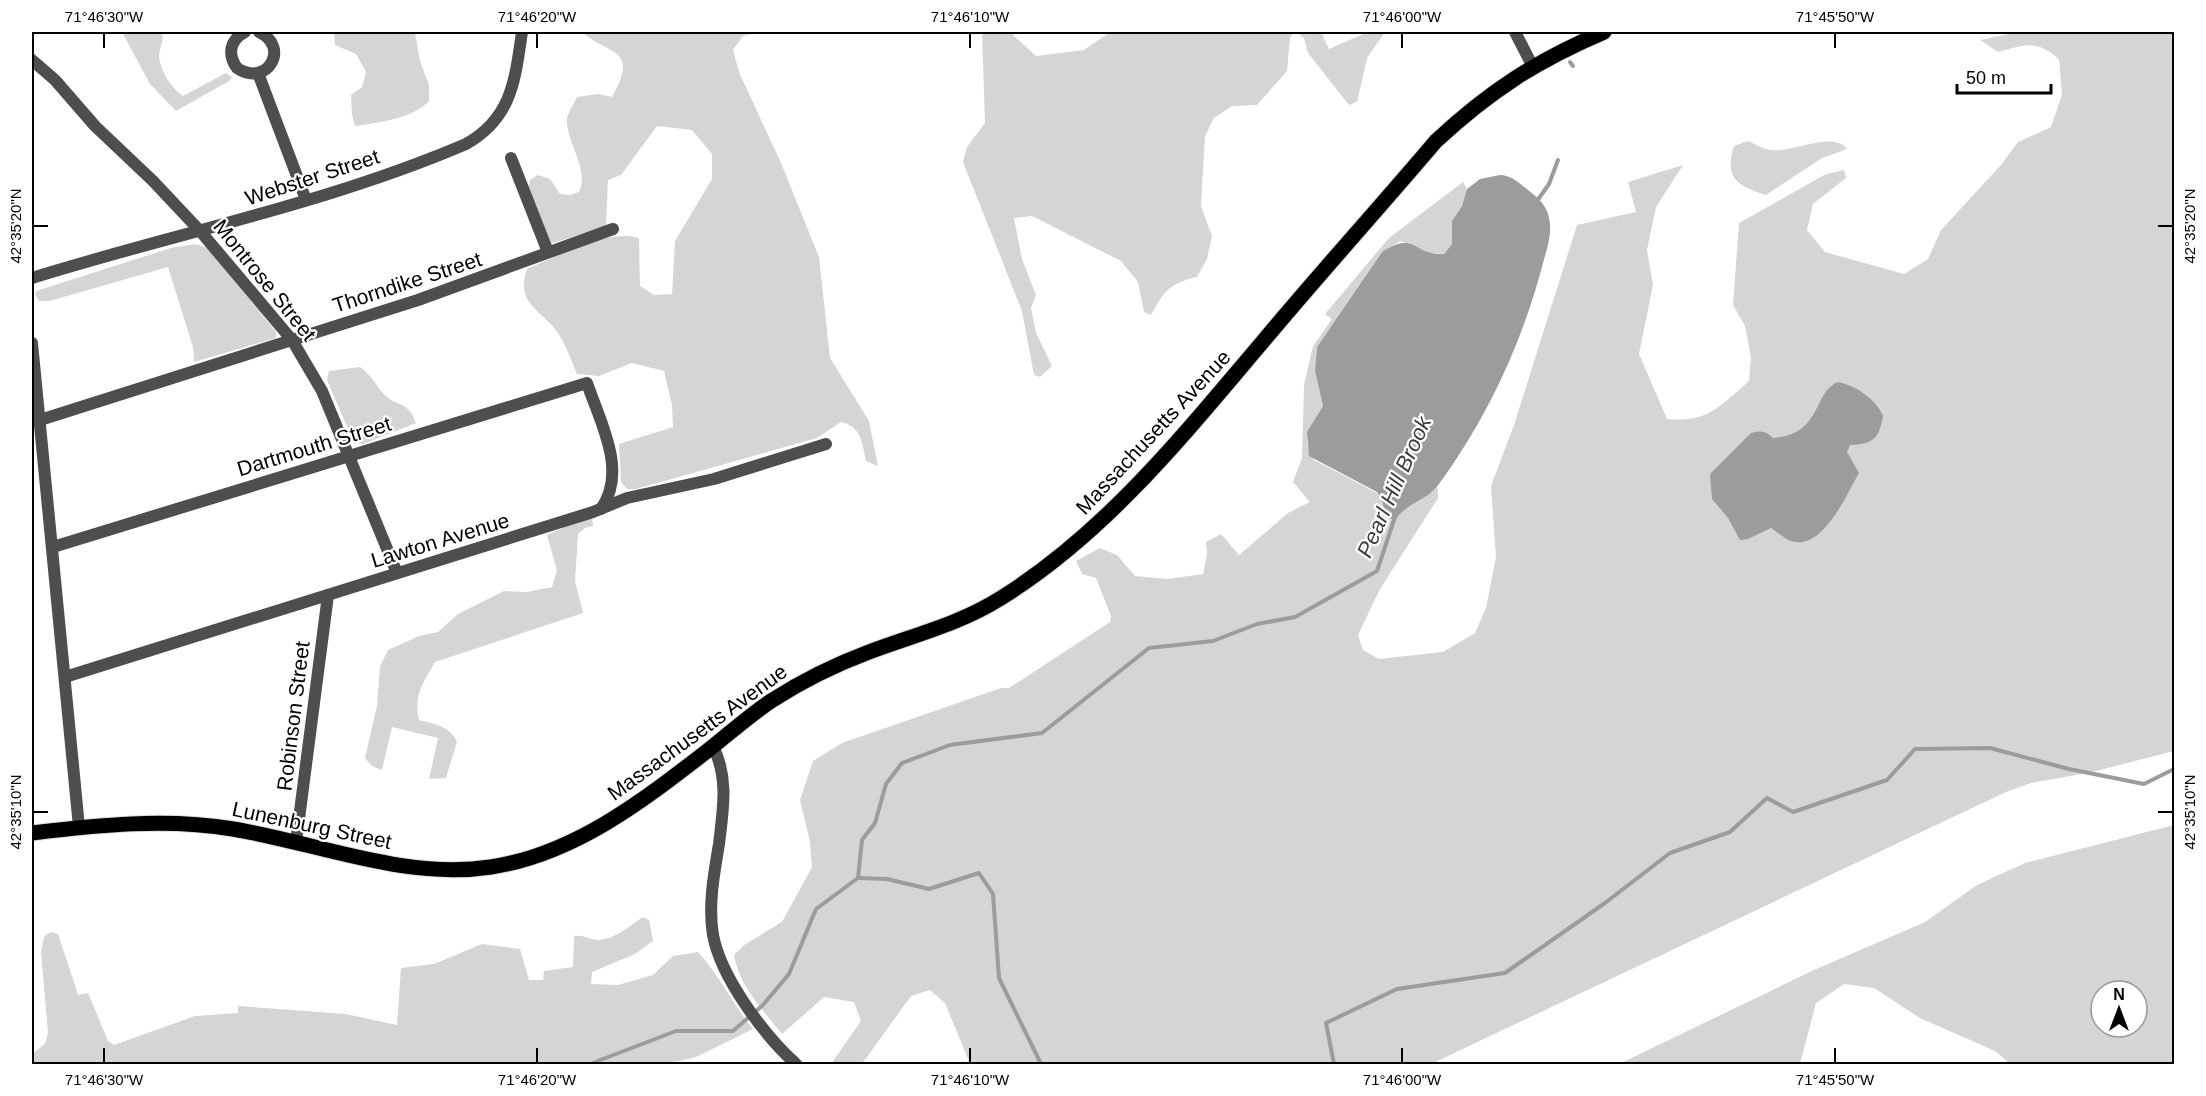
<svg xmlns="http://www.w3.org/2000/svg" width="2206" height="1096" viewBox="0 0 2206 1096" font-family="Helvetica,sans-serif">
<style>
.green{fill:#d5d5d5;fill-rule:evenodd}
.water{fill:#9c9c9c}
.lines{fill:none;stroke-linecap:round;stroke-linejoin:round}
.stream{stroke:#9c9c9c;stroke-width:4}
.primary-casing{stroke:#dbdbdb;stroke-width:17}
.minor{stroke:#4e4e4e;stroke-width:12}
.tertiary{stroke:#4e4e4e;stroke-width:12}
.primary{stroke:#000;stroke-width:15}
.ticks{fill:none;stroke:#000;stroke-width:2}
.labels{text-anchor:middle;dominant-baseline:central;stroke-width:4.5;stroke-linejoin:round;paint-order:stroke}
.street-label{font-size:21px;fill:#000;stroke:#fff}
.water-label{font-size:22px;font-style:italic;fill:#3d3d3d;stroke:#fff}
.neatline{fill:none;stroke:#000;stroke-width:2}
.ticks-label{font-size:15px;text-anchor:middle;fill:#000}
</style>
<rect width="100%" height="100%" fill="#fff"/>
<!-- green -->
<g class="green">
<path d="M122 32H162C164 41 160 47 159 55 159 69 172 89 183 96L226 73 232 77 229 81 176 111 150 84Z"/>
<path d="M337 32H415L420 61 429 85V101C414 118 378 123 355 126L352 115 351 95 362 87 366 72 356 54 335 45 334 34Z"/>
<path d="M582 32H759L743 36 733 50 739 72 781 163 819 257 830 358 869 421 878 466 866 461C862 443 862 427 841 422L817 438 636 489H627L621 482 619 444 673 427 672 405 664 371 632 363 599 376 577 374C572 362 567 348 560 336 545 311 514 306 527 269 557 257 607 228 639 238L640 286 654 295 672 294 675 241 712 179V154L692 130 657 126 621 175 608 180 606 226 550 244 528 189 530 180 538 175 550 179 560 194 570 195 579 192C590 170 566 142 567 119 568 112 574 104 577 97L598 94 612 97C640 47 609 56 582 32Z"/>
<path d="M982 32H1012L1014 36 1036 56 1084 50 1110 32H1294L1290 38 1287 71 1257 105 1232 106 1214 118 1205 136 1201 206 1212 236 1207 259 1197 277C1170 283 1164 291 1151 315L1144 312 1138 282 1121 261 1032 216 1014 218 1022 259 1036 295 1031 308 1036 333 1052 366 1040 377 1034 375 1022 311 963 162 967 147 985 123Z"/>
<polygon points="1296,32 1321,32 1329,49 1368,32 1385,32 1367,58 1357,102 1349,105 1308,53 1304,38"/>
<path d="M2018 32H2174V751L2088 773 2031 783 2006 792 1431 1064H970L945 1003 930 990 911 996 862 1064H831L861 1021 854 1002 824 997 782 1034C763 1010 739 986 734 955L744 945 782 922 812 867 810 842 800 800 813 761 842 743 1001 688H1009L1110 622 1111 616 1096 578 1082 574 1076 561 1100 548 1117 555 1135 576 1168 579 1203 574 1207 555 1206 542 1221 534 1239 555 1288 513 1310 502 1293 482 1302 458 1304 385 1313 346 1332 319 1325 314 1389 238 1463 182 1467 189 1462 206 1452 221V244L1444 254 1429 253 1401 241 1382 252 1317 347 1315 371 1323 406C1312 426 1299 438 1314 460L1377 493 1382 497 1383 509 1397 518C1407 503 1425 499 1438 487V498L1380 589 1358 635 1363 650 1379 659 1443 652 1475 633 1486 608 1496 557 1491 486 1514 425 1577 225 1636 212 1628 182 1683 165 1656 207 1647 250 1653 285 1639 354 1667 419C1708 423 1720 406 1749 381L1751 357 1745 326 1733 305 1739 223 1826 174 1844 170 1846 178 1813 204 1807 230 1825 252 1904 274 1928 259 1941 230 2001 165 2018 142 2051 127 2062 95 2059 59C2035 39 2026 45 1998 52L1980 40Z"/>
<path d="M1748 141C1755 144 1763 149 1770 150 1792 153 1834 130 1847 149L1822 158 1766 195C1736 186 1724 177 1734 146Z"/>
<polygon points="195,244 208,248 276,332 276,338 194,362 193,347 168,267 50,301 39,301 35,295 36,291 171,248"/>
<path d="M360 367C371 375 374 382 382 392 395 408 408 399 416 423L363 444 354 443 327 380 329 371Z"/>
<path d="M592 515 593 526 585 528 578 534 575 581 583 613 435 662C423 683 413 696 419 720 435 724 450 726 457 742L446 778 429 779 438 738 392 727 382 770 372 766 365 758 377 706 380 666 388 650 419 636 438 632 458 614 504 591 527 592 552 587 557 570 547 535Z"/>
<path d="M2174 825V1064H2010L1995 1051 1920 1018 1874 988 1844 984 1816 1003 1800 1064H1619L1814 970 1925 922 1977 885 2025 863ZM2101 991H2137V1027H2101Z"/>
<path d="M643 917 649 920 653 941 635 954 592 972 591 984 618 985 653 975 673 956 698 952C720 976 733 1005 753 1029L696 1057 666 1064H32V1054L45 1044 48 1033 41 952 44 937 50 932 58 934 78 995 88 993 108 1041 114 1045 195 1016 238 1013V1006L346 1014 397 1025 401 968 434 964 482 944 520 949 529 980H543L544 971 573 967 574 936C584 935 589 939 598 940 614 940 631 925 643 917Z"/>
</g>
<!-- water -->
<g class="water">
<path d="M1500 175C1511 175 1519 183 1528 190 1537 197 1547 205 1549 218 1553 234 1546 251 1542 267 1521 345 1487 418 1439 484 1428 500 1408 502 1397 518L1391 519C1381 511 1385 501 1377 492L1309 456 1307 432 1323 406 1315 371 1317 347 1382 252C1417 230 1412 256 1444 254L1452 244V221L1462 206 1467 189 1480 179Z"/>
<path d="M1838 382C1855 385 1877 400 1883 416 1879 440 1872 444 1850 445L1847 452 1859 473C1847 494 1822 552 1791 541 1784 538 1777 532 1771 528L1748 539 1740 540 1728 518 1712 499 1710 474 1751 433C1761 430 1766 431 1773 438 1823 434 1812 393 1838 382Z"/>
</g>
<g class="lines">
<!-- stream -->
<g class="stream">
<polyline points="1570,62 1573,66"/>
<polyline points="1537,201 1549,184 1558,160"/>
<polyline points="858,878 887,879 929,889 979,873 993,894 999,978 1041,1064"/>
<polyline points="590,1064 676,1031 733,1031 763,1005 789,974 816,909 858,878 862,840 875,823 886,784 902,763 950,745 1042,733 1149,648 1213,641 1257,624 1295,617 1377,571 1396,514"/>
<polyline points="1334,1064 1326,1023 1397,989 1505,973 1605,903 1670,853 1730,832 1767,798 1793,812 1887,780 1915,749 1990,748 2069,769 2144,784 2174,769"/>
</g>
<defs>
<path id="primary" d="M32 833C98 825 166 818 233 829 318 843 404 880 491 867 576 854 645 799 711 748 731 732 750 715 771 701 802 681 834 665 869 652 914 635 960 624 1001 598 1107 532 1185 433 1265 339 1321 272 1380 207 1436 141 1490 91 1536 61 1604 32"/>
</defs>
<!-- primary casing -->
<use href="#primary" class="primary-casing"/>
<!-- minor -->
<g class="minor">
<path d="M245 32C230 40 227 54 237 68 267 88 291 47 259 32"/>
<polyline points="1515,32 1532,65"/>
<polyline points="32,60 55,80 95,126 153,181 201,232 292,340 322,391 397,573"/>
<polyline points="258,73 306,200"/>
<polyline points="511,158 548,252"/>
<path d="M32 278C176 233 326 204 466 144 512 118 515 80 522 32"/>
<polyline points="40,420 418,300 613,229"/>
<path d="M53 547 587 383C600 422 628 471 601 509"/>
<polyline points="65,677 593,512 627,498 714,479 826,444"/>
<polyline points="296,842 328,595"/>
</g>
<!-- tertiary -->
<g class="tertiary">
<polyline points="32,343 79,827"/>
<path d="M713 746C729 779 723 809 719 844 714 874 708 905 713 935 721 978 764 1035 796 1064"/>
</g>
<!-- primary -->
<use href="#primary" class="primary"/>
</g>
<!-- ticks -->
<path class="ticks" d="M104 33V48M537 33V48M970 33V48M1402 33V48M1835 33V48M33 226H48M2158 226H2173M33 812H48M2158 812H2173M104 1048V1063M537 1048V1063M970 1048V1063M1402 1048V1063M1835 1048V1063"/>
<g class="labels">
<!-- street labels -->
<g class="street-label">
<text transform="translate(312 177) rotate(-18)">Webster Street</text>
<text transform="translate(265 280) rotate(51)">Montrose Street</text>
<text transform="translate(407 282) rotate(-18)">Thorndike Street</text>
<text transform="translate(1153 432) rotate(-47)">Massachusetts Avenue</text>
<text transform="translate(314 446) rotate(-17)">Dartmouth Street</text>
<text transform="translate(440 540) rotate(-17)">Lawton Avenue</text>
<text transform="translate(293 716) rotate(-83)">Robinson Street</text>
<text transform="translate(697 732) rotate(-36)">Massachusetts Avenue</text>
<text transform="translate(312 825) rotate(12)">Lunenburg Street</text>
</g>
<!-- water labels -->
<g class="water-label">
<text transform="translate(1394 487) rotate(-66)">Pearl Hill Brook</text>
</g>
</g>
<!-- border -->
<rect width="2206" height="1096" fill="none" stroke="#ffffff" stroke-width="66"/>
<!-- north arrow -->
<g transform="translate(2119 1009)"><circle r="28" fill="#ffffff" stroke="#999999" stroke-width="1.5"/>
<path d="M0-4.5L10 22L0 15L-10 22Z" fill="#000000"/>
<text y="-9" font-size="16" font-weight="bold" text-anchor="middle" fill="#000000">N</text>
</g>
<!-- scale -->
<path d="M1957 84v9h94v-9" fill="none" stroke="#000000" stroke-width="3"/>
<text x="1966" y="84" font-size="18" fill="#000000" stroke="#ffffff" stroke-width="4.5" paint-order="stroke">50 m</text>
<rect x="33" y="33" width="2140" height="1030" class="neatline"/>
<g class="ticks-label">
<text x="104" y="22">71°46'30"W</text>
<text x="537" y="22">71°46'20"W</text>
<text x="970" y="22">71°46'10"W</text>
<text x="1402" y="22">71°46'00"W</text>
<text x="1835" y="22">71°45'50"W</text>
<text transform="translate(16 226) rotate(-90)" y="5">42°35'20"N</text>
<text transform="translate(2190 226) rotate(-90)" y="5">42°35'20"N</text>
<text transform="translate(16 812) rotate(-90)" y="5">42°35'10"N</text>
<text transform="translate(2190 812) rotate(-90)" y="5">42°35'10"N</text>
<text x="104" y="1085">71°46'30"W</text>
<text x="537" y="1085">71°46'20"W</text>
<text x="970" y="1085">71°46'10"W</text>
<text x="1402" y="1085">71°46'00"W</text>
<text x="1835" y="1085">71°45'50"W</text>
</g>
</svg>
